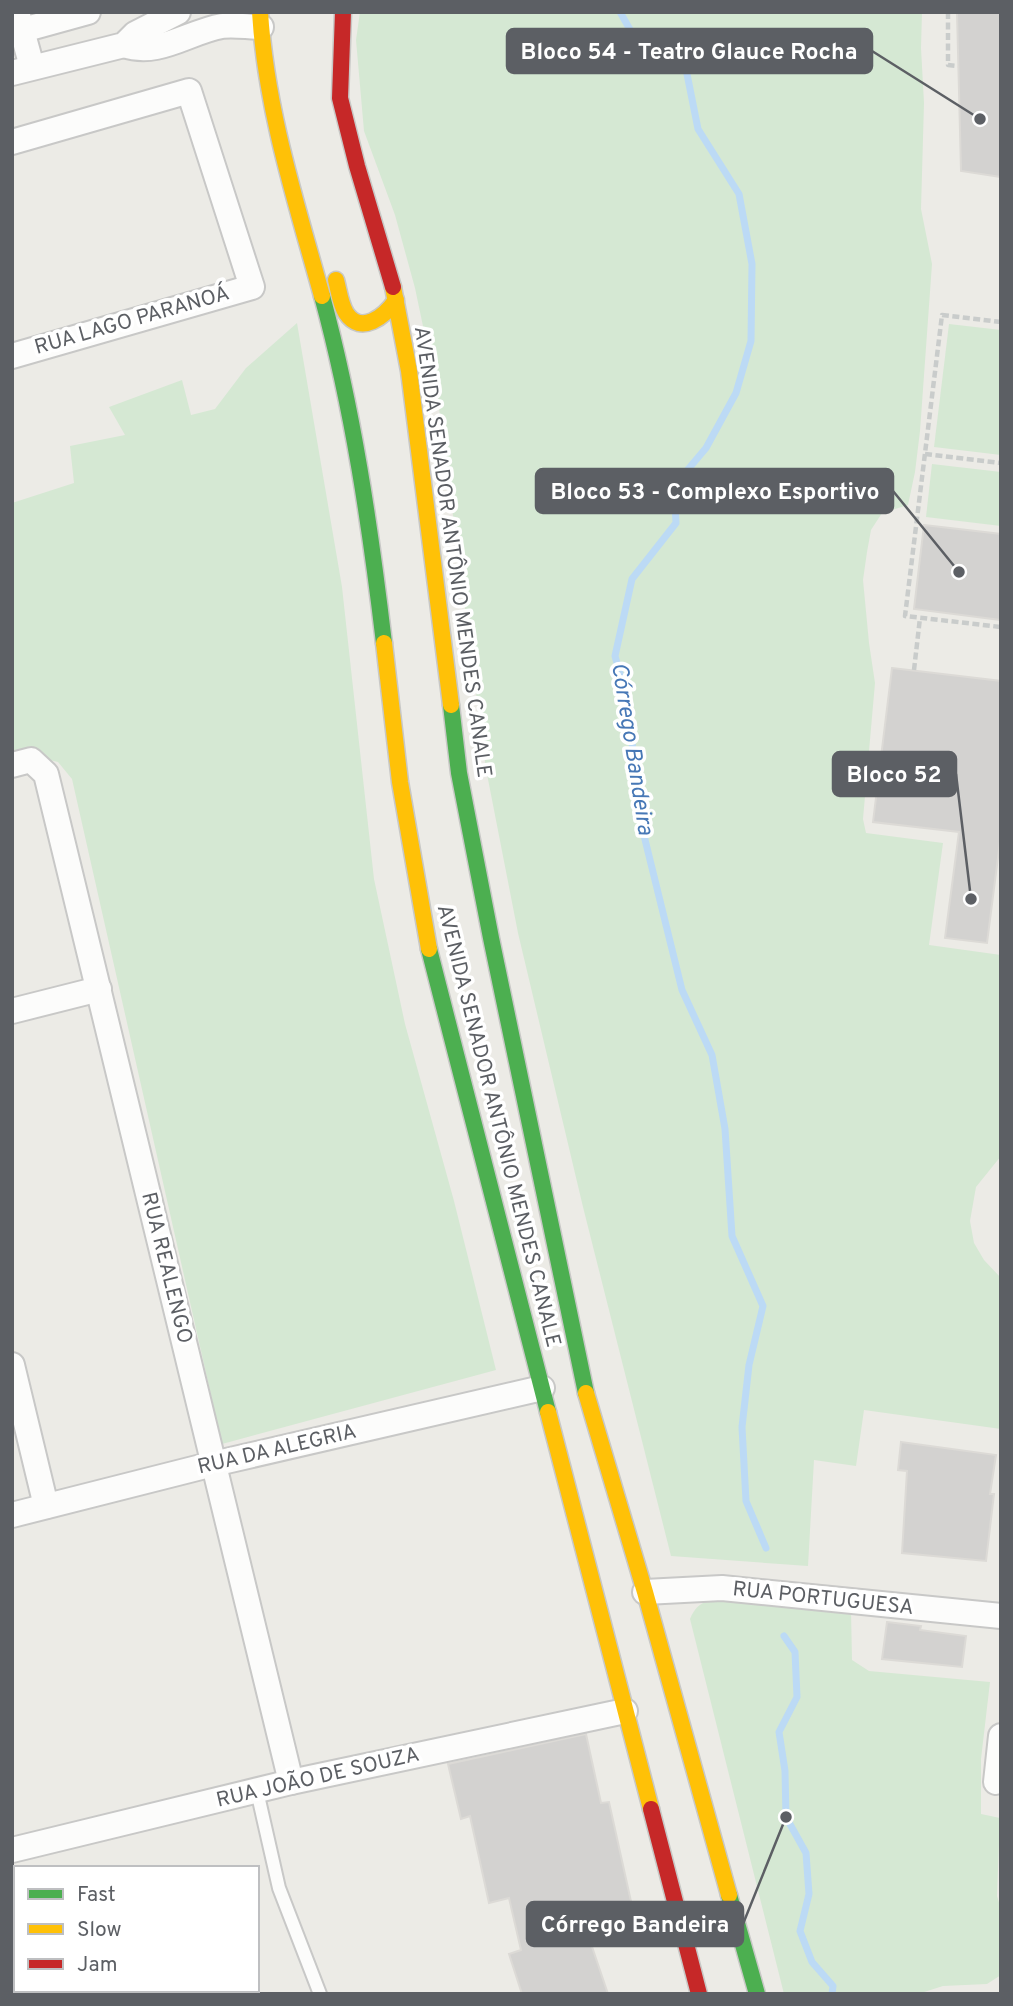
<svg xmlns="http://www.w3.org/2000/svg" width="1013" height="2006" viewBox="0 0 1013 2006" font-family="Overpass,sans-serif">
<style>
.green{fill:#d5e8d3}
.lines{fill:none;stroke-linecap:round;stroke-linejoin:round}
.stream{stroke:#bcdaf5;stroke-width:7}
.building{fill:#d3d2d0;stroke:#dcdad6;stroke-width:2}
.lane-casing{stroke:#c8c8c7;stroke-width:16}
.street-casing{stroke:#c8c8c7;stroke-width:28}
.fast-casing{stroke:#c8c8c6;stroke-width:19}
.slow-casing{stroke:#c8c8c6;stroke-width:19}
.jam-casing{stroke:#c8c8c6;stroke-width:19}
.path{stroke:#c9cccb;stroke-width:4.5;stroke-dasharray:7 3.5;stroke-linecap:butt}
.lane{stroke:#fcfcfb;stroke-width:12}
.street{stroke:#fcfcfb;stroke-width:24}
.fast{stroke:#4caf50;stroke-width:16}
.slow{stroke:#ffc107;stroke-width:16}
.jam{stroke:#c62828;stroke-width:16}
.labels{text-anchor:middle;dominant-baseline:central;stroke-width:7;stroke-linejoin:round;paint-order:stroke}
.street-label{font-size:21px;fill:#5c5f64;stroke:#fff}
.water-label{font-size:23px;font-style:italic;fill:#4778b6;stroke:#fff}
.leader{fill:none;stroke:#5c5f64;stroke-width:2.5}
.callout-dot{fill:#5c5f64;stroke:#fff;stroke-width:2.5}
.callout{fill:#5c5f64;stroke:#5c5f64;stroke-width:2.5}
.callout-label{font-size:23px;text-anchor:middle;font-weight:bold;fill:#fff}
</style>
<rect width="100%" height="100%" fill="#ecebe6"/>
<!-- green -->
<g class="green">
<polygon points="360,12 922,12 921,48 924,103 921,209 932,264 920,431 915,472 908,505 882,513 871,530 867,552 863,580 869,643 875,683 863,819 866,833 943,843 929,945 1001,955 1001,1156 976,1187 970,1221 974,1243 984,1260 1001,1278 1001,1429 864,1410 856,1466 814,1460 808,1566 671,1556 583,1207 518,933 486,769 437,393 415,288 395,215 364,131 356,40"/>
<polygon points="297,323 342,587 374,879 405,1024 454,1201 496,1370 222,1444 72,779 58,762 12,751 12,503 74,483 70,446 125,435 109,407 182,380 191,415 215,409 246,368"/>
<polygon points="949,324 1001,330 1001,455 934,447"/>
<polygon points="932,464 1001,472 1001,526 926,517"/>
<path d="M730 1600 851 1611 852 1660 869 1671 990 1682 981 1759V1814L1000 1818 997 1896 1001 1909V1975L987 1984 943 1986 918 1994H784L690 1619C699 1598 710 1601 730 1600Z"/>
</g>
<g class="lines">
<!-- stream -->
<g class="stream">
<polyline points="620,12 636,40 685,64 698,129 739,194 752,264 751,341 736,393 706,448 674,486 676,523 632,579 615,656 630,709 636,803 682,990 712,1055 725,1129 732,1236 763,1306 749,1365 742,1427 746,1501 766,1548"/>
<polyline points="784,1636 795,1652 797,1697 779,1732 785,1771 786,1817 806,1853 809,1894 800,1931 812,1962 833,1986 832,1994"/>
</g>
</g>
<!-- building -->
<g class="building">
<polygon points="957,12 1001,12 1001,177 961,171"/>
<polygon points="924,525 1001,534 1001,620 914,609"/>
<polygon points="892,668 1001,681 1001,834 987,943 945,938 959,832 873,822"/>
<polygon points="901,1442 996,1455 990,1494 994,1494 986,1561 902,1553 907,1471 898,1470"/>
<polygon points="887,1622 921,1626 920,1630 966,1636 962,1667 882,1659"/>
<polygon points="586,1734 601,1803 609,1802 634,1915 585,1926 608,1994 522,1994 509,1954 521,1950 509,1898 489,1903 470,1816 461,1819 448,1764"/>
</g>
<g class="lines">
<defs>
<polyline id="lane" points="257,1791 279,1888 320,1994"/>
<g id="street">
<polyline points="17,12 32,67"/>
<polyline points="12,33 88,12"/>
<path d="M124 45C159 57 188 32 222 26 234 24 248 27 261 27"/>
<polyline points="12,73 124,45 135,34 178,12"/>
<polyline points="12,142 189,91 252,287 12,356"/>
<polyline points="12,765 31,760 46,774 291,1782"/>
<polyline points="12,1011 99,989"/>
<polyline points="12,1365 46,1506"/>
<polyline points="12,1515 213,1464 542,1388"/>
<polyline points="645,1592 722,1588 1001,1616"/>
<polyline points="996,1782 1001,1736"/>
<polyline points="12,1850 291,1782 625,1711"/>
</g>
<g id="fast">
<path d="M322 296C353 410 370 525 384 643"/>
<polyline points="451,705 459,773 491,938 586,1393"/>
<polyline points="429,949 548,1412"/>
<polyline points="729,1895 757,1994"/>
</g>
<g id="slow">
<path d="M260 12C266 110 296 202 322 296"/>
<path d="M336 280C339 291 340 303 346 313 361 336 385 316 396 300"/>
<polyline points="393,287 409,371 451,705"/>
<polyline points="384,643 400,782 429,949"/>
<polyline points="586,1393 645,1592 729,1895"/>
<polyline points="548,1412 651,1809"/>
</g>
<g id="jam">
<polyline points="343,12 340,98 357,166 393,287"/>
<polyline points="651,1809 699,1994"/>
</g>
</defs>
<!-- lane casing -->
<use href="#lane" class="lane-casing"/>
<!-- street casing -->
<use href="#street" class="street-casing"/>
<!-- fast casing -->
<use href="#fast" class="fast-casing"/>
<!-- slow casing -->
<use href="#slow" class="slow-casing"/>
<!-- jam casing -->
<use href="#jam" class="jam-casing"/>
<!-- path -->
<g class="path">
<polyline points="948,12 948,65 958,66"/>
<polyline points="1001,322 942,315 905,616 1001,627"/>
<polyline points="925,454 1001,463"/>
<polyline points="914,670 920,618"/>
</g>
<!-- lane -->
<use href="#lane" class="lane"/>
<!-- street -->
<use href="#street" class="street"/>
<!-- fast -->
<use href="#fast" class="fast"/>
<!-- slow -->
<use href="#slow" class="slow"/>
<!-- jam -->
<use href="#jam" class="jam"/>
</g>
<g class="labels">
<!-- street labels -->
<g class="street-label">
<text transform="translate(132 321) rotate(-16)">RUA LAGO PARANOÁ</text>
<text transform="translate(452 552) rotate(82)">AVENIDA SENADOR ANTÔNIO MENDES CANALE</text>
<text transform="translate(498 1126) rotate(76)">AVENIDA SENADOR ANTÔNIO MENDES CANALE</text>
<text transform="translate(166 1268) rotate(76)">RUA REALENGO</text>
<text transform="translate(277 1450) rotate(-13)">RUA DA ALEGRIA</text>
<text transform="translate(823 1599) rotate(6)">RUA PORTUGUESA</text>
<text transform="translate(318 1778) rotate(-13)">RUA JOÃO DE SOUZA</text>
</g>
<!-- water labels -->
<g class="water-label">
<text transform="translate(631 749) rotate(81)">Córrego Bandeira</text>
</g>
</g>
<!-- callouts -->
<path class="leader" d="M980 119L872 51M959 572L893 491M971 899L956 774M786 1817L743 1924"/>
<g class="callout-dot">
<circle cx="980" cy="119" r="7"/>
<circle cx="959" cy="572" r="7"/>
<circle cx="971" cy="899" r="7"/>
<circle cx="786" cy="1817" r="7"/>
</g>
<g class="callout">
<rect x="507" y="29" width="365" height="44" rx="7"/>
<rect x="536" y="469" width="357" height="44" rx="7"/>
<rect x="833" y="752" width="123" height="44" rx="7"/>
<rect x="527" y="1902" width="216" height="44" rx="7"/>
</g>
<g class="callout-label">
<text x="689" y="59">Bloco 54 - Teatro Glauce Rocha</text>
<text x="715" y="499">Bloco 53 - Complexo Esportivo</text>
<text x="894" y="782">Bloco 52</text>
<text x="635" y="1932">Córrego Bandeira</text>
</g>
<!-- border -->
<rect width="1013" height="2006" fill="none" stroke="#5c5f64" stroke-width="28"/>
<!-- legend -->
<rect x="14" y="1866" width="245" height="126" fill="#ffffff" stroke="#bebfc1" stroke-width="2"/>
<rect x="28" y="1889" width="35" height="10" fill="#4caf50" stroke="#bebfc1" stroke-width="2"/>
<text x="77" y="1901" font-size="21" fill="#5c5f64">Fast</text>
<rect x="28" y="1924" width="35" height="10" fill="#ffc107" stroke="#bebfc1" stroke-width="2"/>
<text x="77" y="1936" font-size="21" fill="#5c5f64">Slow</text>
<rect x="28" y="1959" width="35" height="10" fill="#c62828" stroke="#bebfc1" stroke-width="2"/>
<text x="77" y="1971" font-size="21" fill="#5c5f64">Jam</text>
</svg>
